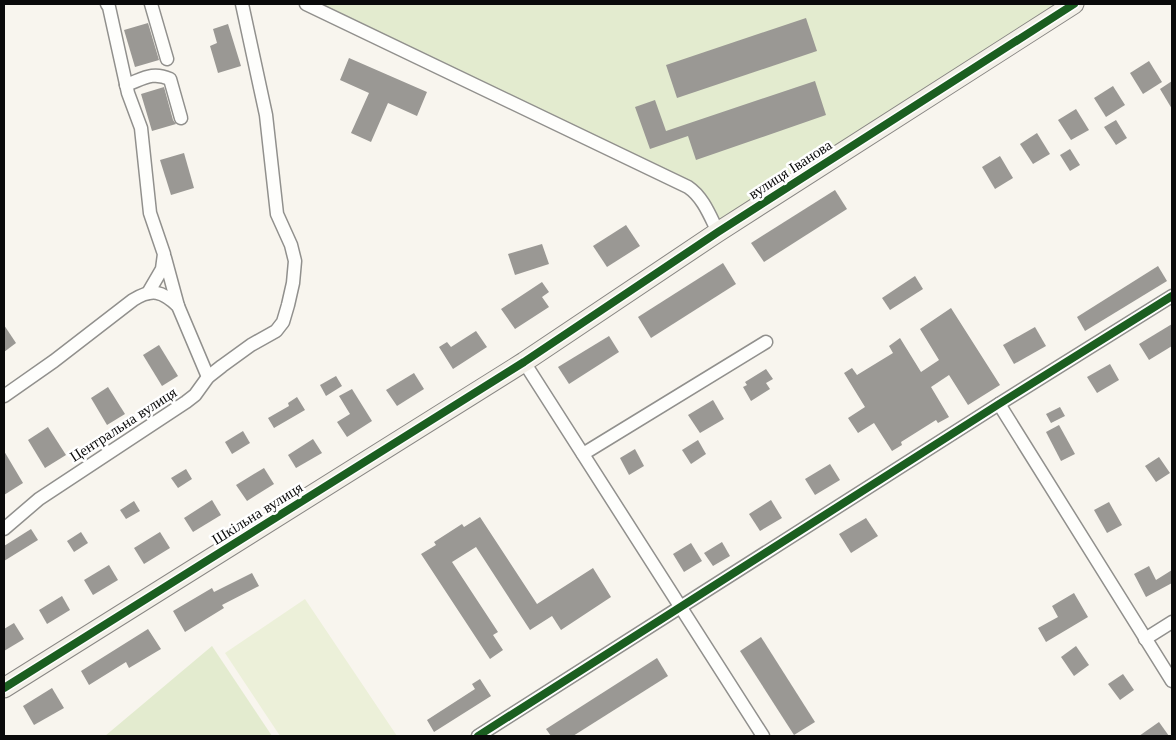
<svg xmlns="http://www.w3.org/2000/svg" width="1176" height="740" viewBox="0 0 1176 740" font-family="'Libre Baskerville',serif">
<style>
.green{fill:#e3ebcf}
.pitch{fill:#ecf0d9}
.building{fill:#9a9894}
.lines{fill:none;stroke-linecap:round;stroke-linejoin:round}
.street-casing{stroke:#91908d;stroke-width:15}
.secondary-casing{stroke:#888683;stroke-width:21}
.street{stroke:#fefefc;stroke-width:12}
.secondary{stroke:#f3f0e8;stroke-width:19}
.cycleway-casing{stroke:#fff;stroke-width:11}
.cycleway{stroke:#1b5e20;stroke-width:8}
.labels{text-anchor:middle;dominant-baseline:central;stroke-width:5;stroke-linejoin:round;paint-order:stroke}
.street-label{font-size:15px;fill:#0a0a0a;stroke:#fff}
</style>
<rect width="100%" height="100%" fill="#f8f5ee"/>
<!-- green -->
<g class="green">
<polygon points="306,4 1074,4 718,232 702,201"/>
<polygon points="212,646 272,736 105,736"/>
</g>
<!-- pitch -->
<polygon class="pitch" points="305,599 397,736 280,736 225,653"/>
<!-- building -->
<g class="building">
<polygon points="806,18 817,51 677,98 666,65"/>
<polygon points="148,23 159,60 135,67 124,30"/>
<polygon points="228,24 241,66 218,73 210,46 217,43 213,29"/>
<polygon points="349,58 427,92 417,116 388,103 371,142 351,133 369,93 340,80"/>
<polygon points="1149,61 1162,82 1143,94 1130,73"/>
<polygon points="815,81 826,115 696,160 688,136 650,149 635,107 655,100 666,131"/>
<polygon points="1172,81 1172,109 1160,89"/>
<polygon points="1113,86 1125,105 1106,117 1094,98"/>
<polygon points="164,87 173,120 176,124 152,131 141,94"/>
<polygon points="1076,109 1089,130 1071,140 1058,120"/>
<polygon points="1116,120 1127,138 1116,145 1104,127"/>
<polygon points="1037,133 1050,154 1033,164 1020,144"/>
<polygon points="1070,149 1080,165 1070,171 1060,155"/>
<polygon points="184,153 194,188 171,195 160,160"/>
<polygon points="1000,156 1013,178 995,189 982,167"/>
<polygon points="835,190 847,209 764,262 751,243"/>
<polygon points="626,225 640,246 607,267 593,246"/>
<polygon points="542,244 549,264 515,275 508,254"/>
<polygon points="723,263 736,284 651,338 638,317"/>
<polygon points="1158,266 1167,281 1085,331 1077,317"/>
<polygon points="915,276 923,289 890,310 882,298"/>
<polygon points="542,282 549,292 542,297 549,307 515,329 501,309"/>
<polygon points="951,308 1000,385 968,405 949,375 931,387 949,417 938,423 936,420 901,442 902,445 892,451 874,423 858,433 848,418 865,407 844,373 852,368 857,375 893,353 889,346 900,338 921,372 939,360 920,329"/>
<polygon points="1172,324 1172,346 1149,360 1139,344"/>
<polygon points="4,325 16,343 4,352"/>
<polygon points="1035,327 1046,346 1014,364 1003,345"/>
<polygon points="476,331 487,347 453,369 439,347 447,342 451,347"/>
<polygon points="609,336 619,352 569,384 558,367"/>
<polygon points="159,345 178,376 162,386 143,355"/>
<polygon points="1110,364 1119,380 1097,393 1087,377"/>
<polygon points="766,369 773,379 766,383 770,389 751,401 743,387 747,385 745,382"/>
<polygon points="414,373 424,389 397,406 386,390"/>
<polygon points="336,376 342,386 326,396 320,385"/>
<polygon points="108,387 125,414 107,425 91,398"/>
<polygon points="352,389 372,421 347,437 337,422 350,414 339,396"/>
<polygon points="297,397 305,410 274,428 268,418 289,406 288,403"/>
<polygon points="713,400 724,419 700,433 688,415"/>
<polygon points="1060,407 1065,416 1051,423 1046,414"/>
<polygon points="1059,425 1075,454 1061,461 1046,432"/>
<polygon points="48,427 66,455 45,468 28,440"/>
<polygon points="243,431 250,443 232,454 225,442"/>
<polygon points="313,439 322,453 296,468 288,455"/>
<polygon points="698,440 706,454 691,464 682,450"/>
<polygon points="635,449 644,466 629,475 620,458"/>
<polygon points="4,451 23,483 4,495"/>
<polygon points="1159,457 1170,473 1156,482 1145,466"/>
<polygon points="830,464 840,480 815,495 805,479"/>
<polygon points="264,468 274,484 247,501 236,485"/>
<polygon points="186,469 192,479 178,488 171,478"/>
<polygon points="212,500 221,515 193,532 184,518"/>
<polygon points="771,500 782,518 760,531 749,514"/>
<polygon points="134,501 140,511 126,519 120,510"/>
<polygon points="1109,502 1122,525 1107,533 1094,510"/>
<polygon points="480,517 537,604 593,568 611,597 561,630 552,616 530,630 476,547 452,562 498,632 493,635 503,650 490,659 421,554 436,545 434,542 462,524 464,527"/>
<polygon points="866,518 878,536 851,553 839,534"/>
<polygon points="31,529 38,540 4,561 4,546"/>
<polygon points="81,532 88,543 74,552 67,541"/>
<polygon points="160,532 170,548 144,564 134,548"/>
<polygon points="722,542 730,556 713,566 704,553"/>
<polygon points="691,543 702,561 684,572 673,554"/>
<polygon points="109,565 118,580 93,595 84,580"/>
<polygon points="1149,566 1156,580 1172,570 1172,583 1146,597 1134,574"/>
<polygon points="252,573 259,586 222,605 224,608 185,632 173,611 212,588 214,592"/>
<polygon points="1074,593 1088,617 1046,642 1038,628 1058,617 1052,606"/>
<polygon points="62,596 70,610 47,624 39,610"/>
<polygon points="14,623 24,639 4,651 4,629"/>
<polygon points="148,629 161,649 129,668 126,662 89,685 81,671"/>
<polygon points="761,637 815,722 794,735 740,651"/>
<polygon points="1076,646 1089,665 1074,676 1061,657"/>
<polygon points="657,658 668,676 573,736 551,736 546,729"/>
<polygon points="1123,674 1134,690 1120,700 1108,684"/>
<polygon points="480,679 491,696 434,732 427,720 475,689 472,684"/>
<polygon points="52,688 64,708 34,725 23,706"/>
<polygon points="1159,722 1169,736 1139,736"/>
</g>
<g class="lines">
<defs>
<g id="street">
<polyline points="107,4 109,7 128,93 141,128 150,213 164,254 162,269 148,293"/>
<polyline points="151,4 167,59"/>
<path d="M306 4 688 187C703 197 710 216 718 232"/>
<path d="M126 85C143 79 152 71 170 79L181 118"/>
<polyline points="165,258 178,306"/>
<polyline points="524,362 763,736"/>
<path d="M4 396 54 361 133 300C152 288 162 291 178 306L208 377"/>
<polyline points="999,404 1172,681"/>
<polyline points="583,454 766,342"/>
<polyline points="4,529 39,499 186,402 195,395 208,377 222,366 251,345 276,331 283,322 288,305 293,283 295,261 291,245 277,214 266,115 242,4"/>
<polyline points="1145,639 1172,622"/>
<polyline points="478,736 999,404 1172,296"/>
</g>
<polyline id="secondary" points="4,688 524,362 718,232 1074,4"/>
</defs>
<!-- street casing -->
<use href="#street" class="street-casing"/>
<!-- secondary casing -->
<use href="#secondary" class="secondary-casing"/>
<!-- street -->
<use href="#street" class="street"/>
<!-- secondary -->
<use href="#secondary" class="secondary"/>
<defs>
<g id="cycleway">
<polyline points="4,688 524,362 718,232 1074,4"/>
<polyline points="478,736 999,404 1172,296"/>
</g>
</defs>
<!-- cycleway casing -->
<use href="#cycleway" class="cycleway-casing"/>
<!-- cycleway -->
<use href="#cycleway" class="cycleway"/>
</g>
<g class="labels">
<!-- street labels -->
<g class="street-label">
<text transform="translate(790 169) rotate(-33)">вулиця Іванова</text>
<text transform="translate(123 424) rotate(-33)">Центральна вулиця</text>
<text transform="translate(257 513) rotate(-32)">Шкільна вулиця</text>
</g>
</g>
<!-- border -->
<rect width="1176" height="740" fill="none" stroke="#0a0a0a" stroke-width="10"/>
</svg>
